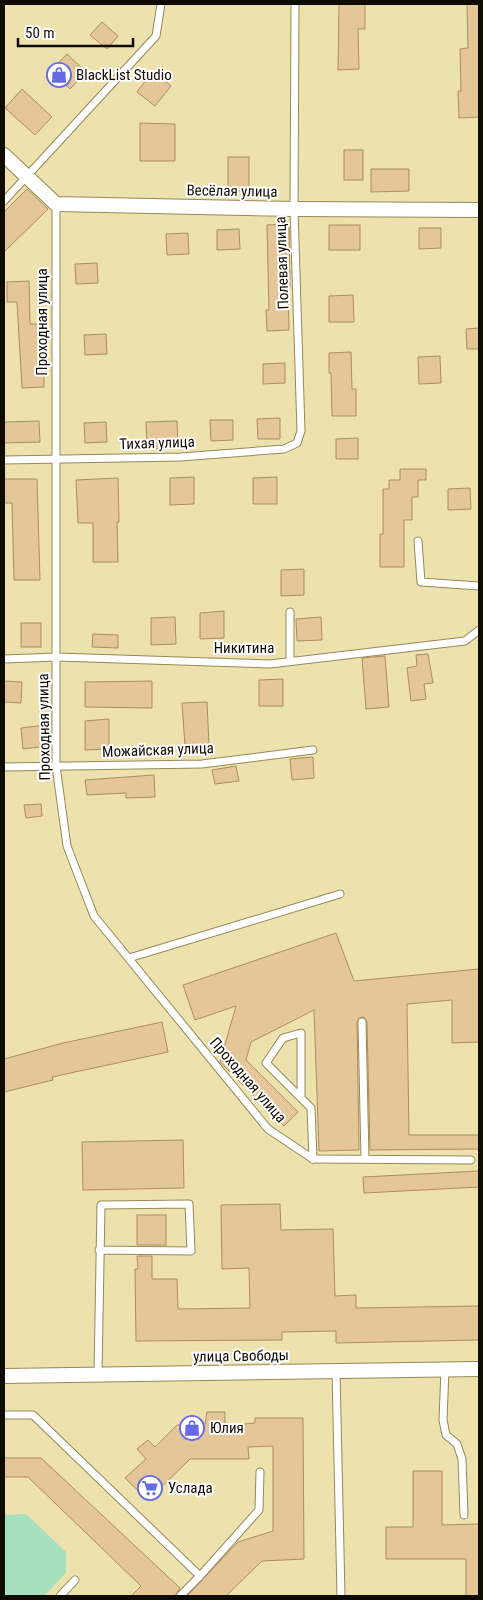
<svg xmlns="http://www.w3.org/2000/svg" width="483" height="1600" viewBox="0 0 483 1600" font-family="'Roboto Condensed',sans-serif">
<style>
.green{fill:#a6e0bd}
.building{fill:#e5c698;stroke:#aa8d60}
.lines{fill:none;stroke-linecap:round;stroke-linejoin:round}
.lane-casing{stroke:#948957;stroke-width:9}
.street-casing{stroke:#948957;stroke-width:16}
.lane{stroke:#fff;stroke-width:7}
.street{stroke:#fff;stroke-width:14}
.labels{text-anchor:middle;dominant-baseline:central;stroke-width:4;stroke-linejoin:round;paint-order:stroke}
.poi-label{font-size:15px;fill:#100b00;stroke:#fff;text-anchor:start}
.street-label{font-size:15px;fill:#100b00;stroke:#fff}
</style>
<rect width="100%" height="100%" fill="#ede2ad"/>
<!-- green -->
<polygon class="green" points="26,1514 66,1552 66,1573 44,1596 4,1596 4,1515"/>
<!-- building -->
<g class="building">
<polygon points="339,4 365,4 365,29 358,29 359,69 338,70"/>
<polygon points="467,4 479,4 479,117 459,118 458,91 461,91 460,49 468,48"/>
<polygon points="102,22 118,36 107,49 90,35"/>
<polygon points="67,54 86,72 70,89 51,71"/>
<polygon points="153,71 171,86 155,106 137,92"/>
<polygon points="22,89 52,117 35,135 5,108"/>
<polygon points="140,123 175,124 175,161 140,161"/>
<rect x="344" y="150" width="19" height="30"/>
<rect x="228" y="157" width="21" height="34"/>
<polygon points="371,169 409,169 409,191 371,192"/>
<polygon points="27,189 48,209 4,252 4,212"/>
<polygon points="289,224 290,287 288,287 289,330 267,331 266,310 269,310 267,225"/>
<rect x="329" y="225" width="31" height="25"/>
<polygon points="419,228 441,228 441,248 419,249"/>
<polygon points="239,229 240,249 217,250 217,230"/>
<polygon points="188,233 189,254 167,255 166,234"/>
<polygon points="97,263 98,283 76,284 75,264"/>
<polygon points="29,281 30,324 40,324 42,367 44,367 44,387 22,388 17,302 7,302 7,282"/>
<polygon points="353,295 354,322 329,322 329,296"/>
<polygon points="479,328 479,349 467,349 466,329"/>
<polygon points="106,334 107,354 85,355 84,335"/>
<polygon points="351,352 352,389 356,389 356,416 332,416 331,373 329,373 329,353"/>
<polygon points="440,356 441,383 419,384 418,357"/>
<polygon points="285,363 285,383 263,384 263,364"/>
<polygon points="280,418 280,439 258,439 257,419"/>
<polygon points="210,420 233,420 233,440 211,441"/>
<polygon points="39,421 40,442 4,443 4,422"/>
<polygon points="177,421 178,448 147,449 146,422"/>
<polygon points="106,422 107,442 85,443 84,423"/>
<polygon points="358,438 358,459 336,459 336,439"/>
<polygon points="400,469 426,469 426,480 418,480 418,497 412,497 412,520 404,520 404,567 380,567 380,534 383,534 383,489 389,489 389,480 400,480"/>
<polygon points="194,477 194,504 170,505 170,478"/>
<polygon points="277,477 277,504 253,504 253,478"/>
<polygon points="118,478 119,522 117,522 118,562 93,562 93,523 78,523 76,480"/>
<polygon points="4,479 37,479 40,580 14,580 12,503 4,503"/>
<polygon points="470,488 471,509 448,510 448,489"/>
<polygon points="304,569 304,595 281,596 281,570"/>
<polygon points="224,611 224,638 200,639 200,613"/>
<polygon points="175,617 176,644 151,645 151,618"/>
<polygon points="321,617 322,640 297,641 296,619"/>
<rect x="21" y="623" width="20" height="24"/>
<polygon points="93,634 118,635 118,648 92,647"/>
<polygon points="428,654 433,683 424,684 426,699 411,701 407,668 417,666 416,655"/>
<polygon points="385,656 389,707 366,709 362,658"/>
<polygon points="283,679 283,706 259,706 259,680"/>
<polygon points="4,681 22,682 21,703 4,702"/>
<polygon points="152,681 152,708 85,707 85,682"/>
<polygon points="207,702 209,745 185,746 182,703"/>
<polygon points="109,719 109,749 85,750 85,721"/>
<polygon points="45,725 47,746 23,749 21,728"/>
<polygon points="313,757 314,778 292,780 290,759"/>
<polygon points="236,766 239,781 215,784 212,770"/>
<polygon points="154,775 155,797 126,798 126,793 87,795 85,780"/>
<polygon points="41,804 42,816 26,818 24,805"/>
<polygon points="336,933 354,981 479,969 479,1042 452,1043 452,1000 407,1004 409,1135 479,1135 479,1149 370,1150 367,1022 364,1017 359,1018 357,1022 359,1150 319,1151 314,1010 251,1042 246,1060 298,1112 284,1126 220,1062 236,1006 195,1020 183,985"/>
<polygon points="162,1022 168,1052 52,1077 53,1080 4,1092 4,1059 63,1043"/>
<polygon points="183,1140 184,1188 83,1190 82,1142"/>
<polygon points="479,1171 479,1187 364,1193 363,1177"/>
<polygon points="280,1204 281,1230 333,1229 335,1296 356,1295 356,1308 479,1306 479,1340 336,1343 336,1331 282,1332 282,1340 136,1341 135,1269 138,1269 137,1256 152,1256 152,1279 177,1279 178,1309 250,1308 249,1268 222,1269 221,1205"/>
<rect x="137" y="1215" width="29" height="30"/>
<polygon points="207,1412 225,1412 225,1426 255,1423 255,1418 303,1418 304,1559 262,1561 226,1596 187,1596 238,1542 273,1531 273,1446 248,1447 249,1459 190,1459 148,1500 125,1478 146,1459 137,1449 148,1440 155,1447 177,1425 205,1424"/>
<polygon points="4,1458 41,1458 180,1588 175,1596 131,1596 141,1586 28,1477 4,1477"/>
<polygon points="413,1471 442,1471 442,1525 479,1524 479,1596 466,1596 466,1559 386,1559 386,1527 413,1527"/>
</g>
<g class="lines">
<defs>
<g id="lane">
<polyline points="4,201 156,36 161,4"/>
<polyline points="56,204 56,766 67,846 94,916 268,1129 313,1159"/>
<polyline points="4,460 181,457 284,449 297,443 301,431 294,209 295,4"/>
<polyline points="418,541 421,582 479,586"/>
<polyline points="290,612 290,661"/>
<polyline points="4,659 57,657 270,664 465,641 479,630"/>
<polyline points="4,767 202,764 313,750"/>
<polyline points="129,958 340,894"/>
<polyline points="362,1022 365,1159"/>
<polyline points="301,1098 301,1033 283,1038 266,1063 311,1108 313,1159"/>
<polyline points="313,1159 471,1160"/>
<polyline points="445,1369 443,1420 446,1435 457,1444 462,1459 464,1515"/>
<polyline points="336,1371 341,1596"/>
<polyline points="98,1374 101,1205 189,1204 191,1251 99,1250"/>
<polyline points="4,1415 33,1415 200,1576 259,1510 260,1472"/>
<polyline points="60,1596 75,1580"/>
<polyline points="180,1596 200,1576"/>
</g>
<g id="street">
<polyline points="4,155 56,204 294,209 479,210"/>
<polyline points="4,1376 479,1369"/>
</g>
</defs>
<!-- lane casing -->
<use href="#lane" class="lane-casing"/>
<!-- street casing -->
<use href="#street" class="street-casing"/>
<!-- lane -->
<use href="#lane" class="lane"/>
<!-- street -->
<use href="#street" class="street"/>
</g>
<!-- icons -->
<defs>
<symbol id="shop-ring" viewBox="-11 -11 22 22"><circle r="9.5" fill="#fff" stroke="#666ae3" stroke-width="1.5"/><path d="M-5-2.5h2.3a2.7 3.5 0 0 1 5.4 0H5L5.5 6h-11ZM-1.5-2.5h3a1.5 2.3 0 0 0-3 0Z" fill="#666ae3"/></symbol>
<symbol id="supermarket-ring" viewBox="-11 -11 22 22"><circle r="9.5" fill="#fff" stroke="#666ae3" stroke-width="1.5"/><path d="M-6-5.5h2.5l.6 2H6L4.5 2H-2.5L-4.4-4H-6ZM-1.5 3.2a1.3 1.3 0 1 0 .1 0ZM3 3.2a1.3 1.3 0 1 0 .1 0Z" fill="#666ae3"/></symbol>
</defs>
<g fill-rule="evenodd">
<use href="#shop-ring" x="45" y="61" width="28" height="28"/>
<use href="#shop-ring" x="178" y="1414" width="28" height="28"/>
<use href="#supermarket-ring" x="136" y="1474" width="28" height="28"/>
</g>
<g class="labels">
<!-- poi labels -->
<g class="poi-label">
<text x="76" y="75">BlackList Studio</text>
<text x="210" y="1428">Юлия</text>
<text x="168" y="1488">Услада</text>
</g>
<!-- street labels -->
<g class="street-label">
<text transform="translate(232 191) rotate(1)">Весёлая улица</text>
<text transform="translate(282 263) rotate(-92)">Полевая улица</text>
<text transform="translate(42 322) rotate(-90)">Проходная улица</text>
<text transform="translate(157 443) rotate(-2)">Тихая улица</text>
<text x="244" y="648">Никитина</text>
<text transform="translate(44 727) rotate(-91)">Проходная улица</text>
<text transform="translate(158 750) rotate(-2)">Можайская улица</text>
<text transform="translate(248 1080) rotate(49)">Проходная улица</text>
<text transform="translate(241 1356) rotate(-1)">улица Свободы</text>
</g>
</g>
<!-- border -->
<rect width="483" height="1600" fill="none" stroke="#100b00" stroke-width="10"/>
<!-- scale -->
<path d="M18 38v8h115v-8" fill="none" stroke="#100b00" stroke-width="2.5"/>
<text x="25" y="38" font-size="15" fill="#100b00" stroke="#ffffff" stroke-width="4" paint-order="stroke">50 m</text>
</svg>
